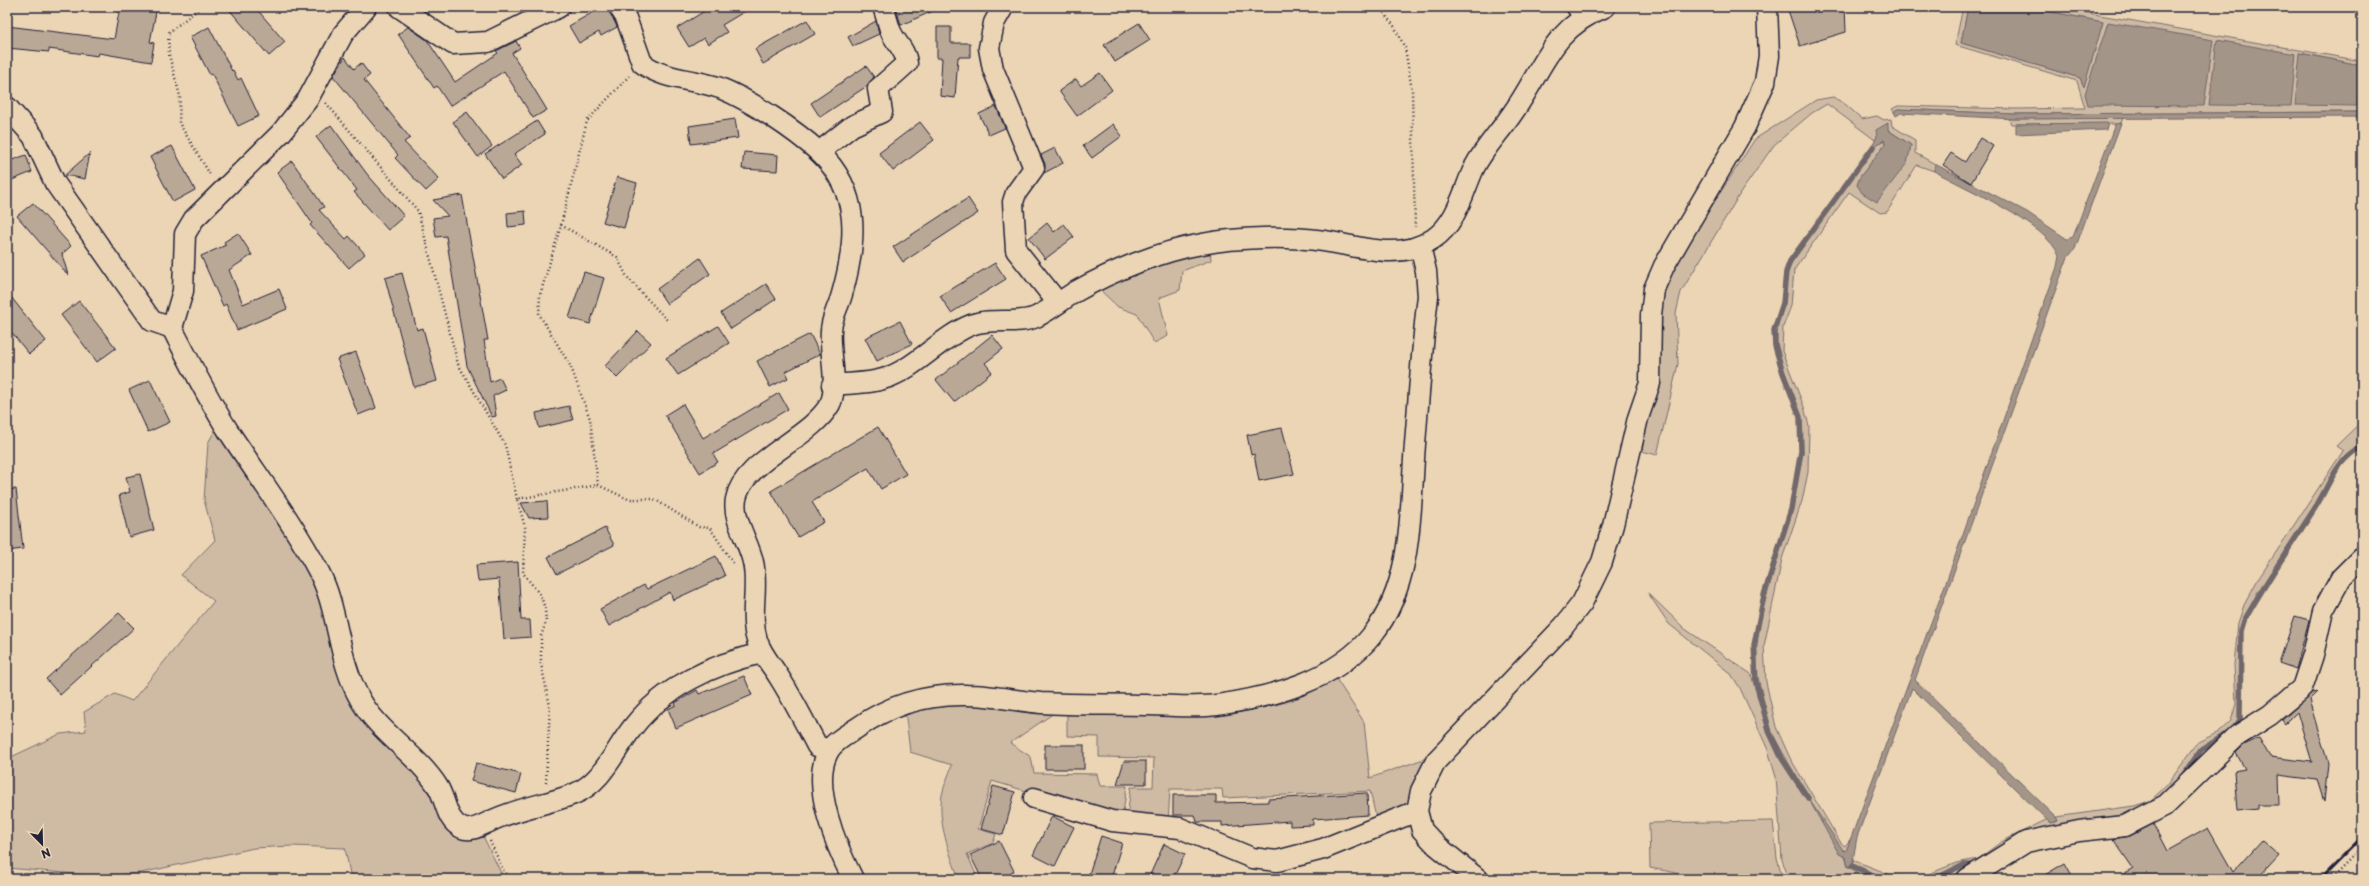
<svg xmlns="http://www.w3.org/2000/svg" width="2369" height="886" viewBox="0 0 2369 886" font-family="'Playpen Sans',sans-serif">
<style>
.green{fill:#cfbba4;stroke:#786e70;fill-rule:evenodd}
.water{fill:#a49589;stroke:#70676a}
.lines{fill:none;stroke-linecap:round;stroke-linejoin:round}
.stream{stroke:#70676a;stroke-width:5.5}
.building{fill:#baa897;stroke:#22223b}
.service-casing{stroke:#22223b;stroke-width:13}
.minor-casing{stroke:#22223b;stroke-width:23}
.path{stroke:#22223b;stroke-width:2.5;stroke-dasharray:1 3;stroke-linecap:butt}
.service{stroke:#ecd5b5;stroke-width:10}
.minor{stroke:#ecd5b5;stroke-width:20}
.rail{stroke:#22223b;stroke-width:3}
</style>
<rect width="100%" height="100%" fill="#ecd5b5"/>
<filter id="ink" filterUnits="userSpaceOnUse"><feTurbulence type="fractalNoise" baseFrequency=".025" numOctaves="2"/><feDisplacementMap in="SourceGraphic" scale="8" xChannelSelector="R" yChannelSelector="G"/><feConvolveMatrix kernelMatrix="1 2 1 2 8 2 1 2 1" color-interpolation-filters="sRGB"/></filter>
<g filter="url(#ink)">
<!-- green -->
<g class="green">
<path d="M1963 7H1968L1961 43 2080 78 2084 86 2103 22 2026 7H2054L2362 61V112L2015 114 1898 109 1894 112 1892 109 1898 106 2015 109 2085 108 2077 81 1955 45ZM2300 53 2360 65 2361 67Z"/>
<polygon points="1833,97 1845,104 1862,119 1877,116 1884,120 1891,119 1892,126 1915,140 1915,153 1935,164 1934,171 1917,165 1887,212 1880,213 1849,192 1794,270 1791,306 1783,327 1782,351 1804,407 1809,426 1808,472 1802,501 1782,559 1764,646 1766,682 1776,727 1790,758 1841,843 1845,846 1852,837 1846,851 1843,850 1848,867 1871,879 1789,879 1782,860 1776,777 1768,750 1740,688 1731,674 1669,624 1648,593 1685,629 1751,674 1768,734 1780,760 1797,786 1807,796 1772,733 1757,674 1757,647 1760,619 1792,511 1803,453 1801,415 1782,365 1777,342 1778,321 1785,304 1787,275 1792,262 1873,147 1884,140 1885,144 1860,177 1857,185 1907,163 1911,145 1888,130 1887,123 1875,140 1827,104 1812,113 1774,145 1741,192 1681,292 1676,313 1678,364 1657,455 1642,451 1661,340 1662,297 1671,269 1755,139 1816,100"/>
<polygon points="2123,118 2121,123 2115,124 2011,124 2009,119"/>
<polygon points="1210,248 1211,260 1182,271 1180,290 1159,298 1168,336 1154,343 1137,314 1118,307 1096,286"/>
<polygon points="2362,421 2362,444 2341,459 2314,506 2257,593 2239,632 2239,717 2231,729 2200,749 2181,776 2161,798 2149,806 2123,815 2043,828 1980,864 1962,865 1933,879 1884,878 1852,865 1853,860 1891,875 1919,878 1956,863 1978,859 2001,842 2048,819 2050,823 2058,821 2056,817 2134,806 2150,801 2167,785 2198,742 2219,732 2231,721 2236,704 2234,665 2238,623 2244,605 2257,581 2343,451 2336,446"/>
<polygon points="218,425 319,580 347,682 473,833 483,836 504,879 371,879 350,874 345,848 292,846 254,848 141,873 99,876 7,868 7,759 60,734 86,731 84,712 115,694 132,701 214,601 181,575 215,540 204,500 208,443"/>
<path d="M1335 677 1364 722 1370 778 1432 756 1412 807 1377 822 1370 791 1223 798 1222 789H1170L1168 823 1127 817 1131 787H1153L1154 758 1099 757V737L1067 736V711C1136 712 1224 722 1289 701 1306 695 1321 686 1335 677Z"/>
<path d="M943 704H978L1054 713 1010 743 1031 757 1034 773 1097 774 1100 786H1127L1122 819 992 781 978 829 996 834 993 843 967 854 978 879H959C950 854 937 822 942 795 944 785 949 775 952 765L910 752 905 710Z"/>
<polygon points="1773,821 1777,858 1783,879 1688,879 1688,875 1650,868 1649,823"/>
</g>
<!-- water -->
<g class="water">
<polygon points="1968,7 2026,7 2103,22 2084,87 2080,78 1961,43"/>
<polygon points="2108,22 2213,40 2204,106 2088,105 2085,94"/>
<polygon points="2217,40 2296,54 2291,106 2209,105"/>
<polygon points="2300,53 2360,65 2361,67 2357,106 2295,105"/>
<polygon points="1898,109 2015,114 2362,112 2362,117 2015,119 1901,113 1896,116 1894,112"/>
<polygon points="1888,123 1888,130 1911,145 1907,163 1877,202 1862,193 1857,185 1860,177 1885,144 1884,140 1873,147 1872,145 1877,137 1876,130"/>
<path d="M2121 123 2075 249 2068 257 2053 297 1915 680 2056 817 2058 821 2050 823 1912 688 1857 837 1852 866 1848 867 1846 857 1839 854 1808 798 1843 850 1846 851 1945 585 2057 267 2059 256C2048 224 1964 188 1934 171L1935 164 2027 212 2067 239 2073 237 2115 124Z"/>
<polygon points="2016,124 2107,123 2108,124 2106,130 2016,134"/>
</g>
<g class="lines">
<!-- stream -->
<g class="stream">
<path d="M2233 729 2240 721 2241 631 2244 621C2266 582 2291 545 2315 508 2332 481 2333 464 2362 446"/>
<polyline points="2182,778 2201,750 2226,734"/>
<polyline points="1808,798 1782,758 1770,733 1756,682 1754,645 1764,595 1791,509 1801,451 1800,417 1783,373 1775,346 1774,330 1783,303 1786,272 1790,261 1873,147"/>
<polyline points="1852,866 1883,879"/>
<polyline points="1935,879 1963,865 1977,865"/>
</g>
</g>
<!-- building -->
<g class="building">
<polygon points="120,7 157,7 150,42 154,43 151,62 99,53 98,56 49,49 49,52 7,48 7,26 114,39"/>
<polygon points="227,7 255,7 285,42 269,56"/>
<polygon points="602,7 608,7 617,27 601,36 599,32 579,43 569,26"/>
<polygon points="711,7 752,7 722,25 727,32 708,44 704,38 689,47 677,28"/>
<polygon points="898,7 942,7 901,25 896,8"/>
<polygon points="1787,7 1845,7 1846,32 1800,46"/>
<polygon points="807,20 815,34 763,64 755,49"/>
<polygon points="876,21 879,34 853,46 848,37"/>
<polygon points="1139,23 1150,40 1115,62 1104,45"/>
<polygon points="209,27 232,71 233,70 238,80 241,78 259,116 238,126 212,74 210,75 190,37"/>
<polygon points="408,27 427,40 455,82 498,53 496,51 516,41 520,48 512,53 547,110 533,118 504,71 450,106 437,86 434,88 398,34"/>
<polygon points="937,27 951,27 951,43 970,43 970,57 958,57 955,98 940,96 942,58 937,58"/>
<polygon points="345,57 354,69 361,63 370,75 364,80 410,138 404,142 439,179 426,191 395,158 398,155 333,76"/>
<polygon points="866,66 874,77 867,86 820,117 811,103"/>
<polygon points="1100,73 1112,90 1077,116 1059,91 1076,79 1081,86"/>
<polygon points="996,106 1005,128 989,135 979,114"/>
<polygon points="467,112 492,146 478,157 453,122"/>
<polygon points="735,119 738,138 691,144 689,126"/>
<polygon points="537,121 545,134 514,154 522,165 502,179 485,154"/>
<polygon points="920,122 934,140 893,171 879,153"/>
<polygon points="1113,124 1122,136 1092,158 1083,146"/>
<polygon points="331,125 367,174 404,216 388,230 354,192 357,190 316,137"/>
<polygon points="1980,138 1993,146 1971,183 1943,165 1951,153 1965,162"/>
<polygon points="172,146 195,190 173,202 150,157"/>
<polygon points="1055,148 1063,163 1044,173 1045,164 1041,155"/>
<polygon points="744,152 778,155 777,171 742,169"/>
<polygon points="90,153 85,179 65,175"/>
<polygon points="26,155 32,172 7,182 7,162"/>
<polygon points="292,161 324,207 319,210 346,239 349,236 365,254 349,268 310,225 312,223 277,172"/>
<polygon points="617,177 637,183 624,228 603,222"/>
<polygon points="462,195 488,340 484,340 490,382 500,378 506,390 493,396 496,416 492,417 467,366 446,236 436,237 433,218 448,216 433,200"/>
<polygon points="968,198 978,213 903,262 893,247"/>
<polygon points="33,203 71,246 62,254 68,275 17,216"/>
<polygon points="525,211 526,225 508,227 507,213"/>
<polygon points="1047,223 1054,232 1064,224 1074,237 1045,259 1029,238"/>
<polygon points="238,233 252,255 229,270 243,304 279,289 287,309 237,330 226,304 223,306 201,256 226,245 224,242"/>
<polygon points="700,258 710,274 667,304 657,289"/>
<polygon points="995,263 1006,279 951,313 940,296"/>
<polygon points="584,272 604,278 590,324 569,318"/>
<polygon points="402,273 417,330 423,328 437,381 414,387 385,278"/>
<polygon points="766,284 776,299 731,329 721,313"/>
<polygon points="7,292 46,341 29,354 7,327"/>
<polygon points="79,301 116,348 97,362 61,315"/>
<polygon points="900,321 912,344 877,361 865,338"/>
<polygon points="718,326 729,343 678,375 666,358"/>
<polygon points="638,331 651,343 617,378 605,366"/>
<polygon points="810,334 820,354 785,372 788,378 770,387 757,361"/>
<polygon points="992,335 1003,349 985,363 992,372 954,402 936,380"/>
<polygon points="356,352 376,408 358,415 337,359"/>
<polygon points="150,380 170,422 148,432 129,390"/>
<polygon points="779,393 788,409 713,454 718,462 700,473 665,415 683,404 703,438"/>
<polygon points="569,406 573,420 539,428 536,413"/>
<polygon points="878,427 906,474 881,489 868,468 812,502 824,522 798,537 771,491"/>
<polygon points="1282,428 1294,474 1259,481 1254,454 1251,455 1247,435"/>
<polygon points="140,474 154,530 129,537 119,495 130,492 126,477"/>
<polygon points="16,489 23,549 7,551 7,490"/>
<polygon points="547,501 548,517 529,518 521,503"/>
<polygon points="605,528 614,545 557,574 548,557"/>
<polygon points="716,556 725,576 673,600 670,592 609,626 600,609 644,585 647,589"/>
<polygon points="518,562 521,620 530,620 531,637 504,639 499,579 478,581 476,565"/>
<polygon points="119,613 134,628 60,695 46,679"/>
<polygon points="2295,616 2309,620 2296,669 2279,663"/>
<polygon points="744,676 752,695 676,728 668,709 676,705 675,703 697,690 699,694"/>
<polygon points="2317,692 2309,700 2328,763 2324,802 2317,780 2278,775 2279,805 2258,805 2258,809 2237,811 2234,771 2245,769 2236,753 2244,745 2259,738 2270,757 2312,762 2297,712 2285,724 2282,720 2312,693"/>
<rect x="1045" y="745" width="39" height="24"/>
<polygon points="1124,761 1146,761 1146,784 1117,784"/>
<polygon points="476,763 521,774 516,793 471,781"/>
<polygon points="993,786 1015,792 1003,835 981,829"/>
<polygon points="1367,793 1368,815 1313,819 1313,825 1290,826 1290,821 1222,826 1222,822 1197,822 1195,815 1173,815 1173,795 1216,795 1216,803 1268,802 1268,799"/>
<polygon points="1052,816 1074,827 1055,866 1033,855"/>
<polygon points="2153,824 2167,851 2208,828 2233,872 2262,840 2279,855 2257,879 2115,879 2133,868 2113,839 2130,836"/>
<polygon points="1101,836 1122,843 1111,879 1089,874"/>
<polygon points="999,841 1014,871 1010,874 1012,879 982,879 970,855"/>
<polygon points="1164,844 1185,854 1173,879 1148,879"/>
<polygon points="2065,863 2074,879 2038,879"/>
</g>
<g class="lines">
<defs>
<polyline id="service" points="1571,7 1580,20"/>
<g id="minor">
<path d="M366 7 343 34 308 99 281 133 194 219 185 234 183 291 172 328C190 363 208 399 229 432 260 479 293 523 319 572 339 610 337 659 360 699 379 733 417 754 438 787 446 800 446 821 462 828 471 832 480 826 489 822 516 808 546 805 574 794 603 782 614 751 633 727 664 687 713 664 762 653"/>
<polyline points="399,7 453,44 488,42 559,7"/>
<path d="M619 7 626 18 642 63C663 80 695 79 720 88 750 100 795 130 819 152 861 192 857 241 842 294 839 306 831 318 831 331 829 351 839 387 830 404 811 439 743 460 736 499 732 519 749 542 753 562 759 587 749 615 757 640 761 654 771 664 779 677 793 699 805 723 817 746L829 750"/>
<polyline points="1003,7 994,23 989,48 993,69 1034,168 1016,193 1013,202 1016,250 1058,303"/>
<polyline points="7,107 33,136 55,183 152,321 172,328"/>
<path d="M819 152 852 126 882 112 878 89 907 63C906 51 896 43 891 32 888 24 886 15 883 7"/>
<path d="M832 385C848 383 868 384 883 379 916 369 939 338 971 325 991 317 1018 325 1036 317 1050 310 1062 300 1075 292 1112 271 1161 251 1202 244 1238 237 1287 236 1324 241 1360 246 1398 262 1433 239 1457 223 1463 192 1474 168 1484 148 1500 132 1512 114 1543 71 1550 29 1605 7"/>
<polyline points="1034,798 1112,821 1180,828 1252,858 1277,861 1323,849 1417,811"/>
<path d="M853 879C837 848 810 785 828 752 833 742 848 734 857 728 889 705 927 694 967 695 992 695 1016 701 1041 703 1076 705 1112 704 1148 705 1170 705 1195 708 1217 705 1273 697 1337 680 1373 634 1414 582 1410 507 1415 444 1419 395 1422 345 1428 296L1426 271 1420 246"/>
<polyline points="1478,879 1436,845 1422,830 1417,811 1421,791 1436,761 1564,626 1582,603 1602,562 1613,525 1638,418 1650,383 1651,315 1654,289 1664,266 1745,127 1765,82 1769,56 1767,7"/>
<polyline points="1967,879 2026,842 2079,831 2125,826 2166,805 2237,736 2270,715 2302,688 2313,655 2323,611 2341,578 2362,557"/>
</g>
</defs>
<!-- service casing -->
<use href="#service" class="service-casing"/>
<!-- minor casing -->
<use href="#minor" class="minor-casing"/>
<!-- path -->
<g class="path">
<polyline points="201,7 168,33 169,55 180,96 179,123 211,176"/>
<polyline points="1379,7 1394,26 1405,48 1412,90 1415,227"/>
<polyline points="326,103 418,211 458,364 505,445 517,499"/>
<polyline points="561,225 617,257 627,277 667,320"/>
<polyline points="598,485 590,419 571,367 539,314 540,295 561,225 587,121 629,76"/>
<polyline points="546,783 550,706 541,664 541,636 546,622 545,609 541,596 523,573 525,527 517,499 598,485 628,499 654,499 699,527 710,528 733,563"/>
<polyline points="490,841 503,870 511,879"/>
<polyline points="2331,879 2362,848"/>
</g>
<!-- service -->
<use href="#service" class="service"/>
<!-- minor -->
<use href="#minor" class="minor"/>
<!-- rail -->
<polyline class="rail" points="2320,879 2362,837"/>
</g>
</g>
<!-- margin -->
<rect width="2369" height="886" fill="none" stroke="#ecd5b5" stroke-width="24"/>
<rect x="12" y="12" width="2345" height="862" fill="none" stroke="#22223b" stroke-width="1.5" filter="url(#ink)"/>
<!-- north arrow -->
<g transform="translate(42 844) rotate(157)" stroke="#ecd5b5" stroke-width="3" paint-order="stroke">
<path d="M0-3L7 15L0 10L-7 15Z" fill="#22223b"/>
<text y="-6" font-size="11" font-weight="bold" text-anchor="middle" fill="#22223b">N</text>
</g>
</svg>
